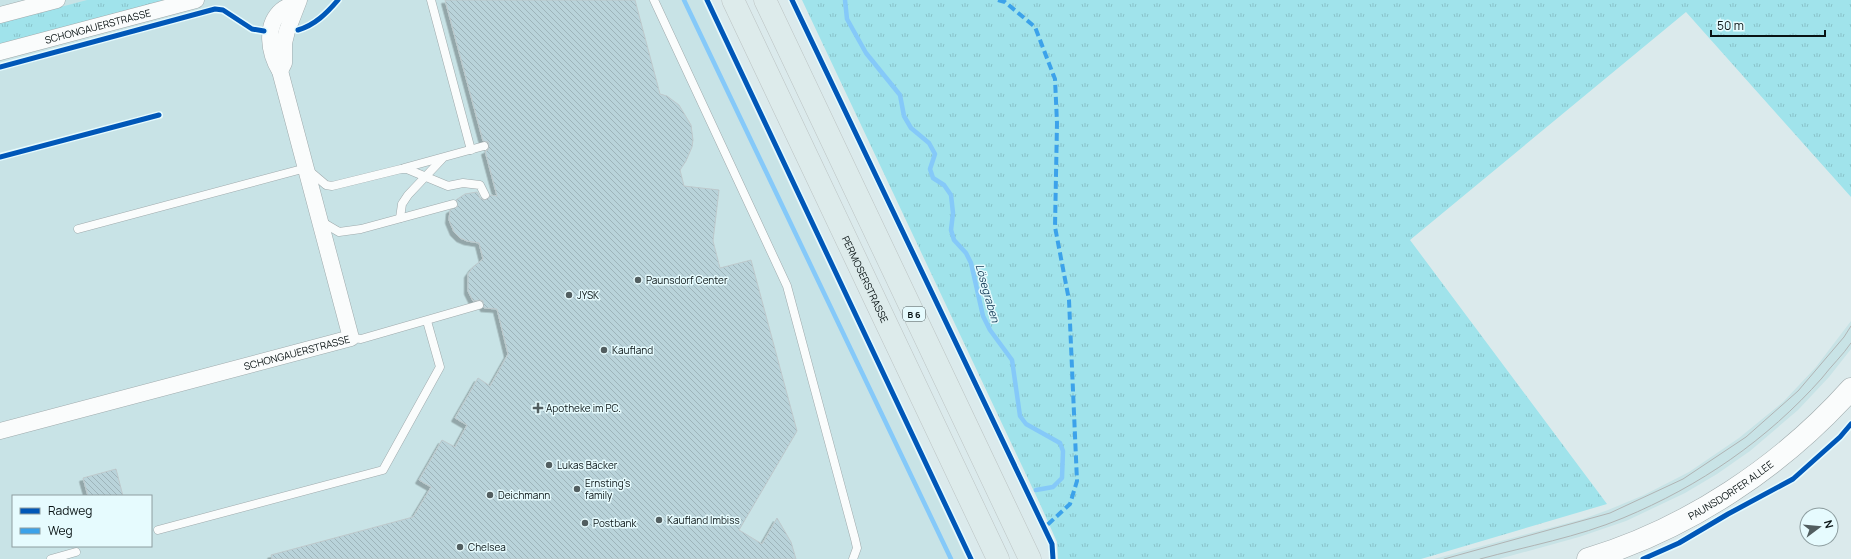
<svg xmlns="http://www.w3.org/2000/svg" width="1851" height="559" viewBox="0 0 1851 559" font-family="Manrope,sans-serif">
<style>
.built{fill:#c8e3e6;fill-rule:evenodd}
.grass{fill:url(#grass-tufts)}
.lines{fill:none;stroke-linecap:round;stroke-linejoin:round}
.stream{stroke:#85c9f9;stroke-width:4.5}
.building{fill:url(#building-back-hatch);stroke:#bec9cc;filter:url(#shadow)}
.service-casing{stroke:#9faaac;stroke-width:9}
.minor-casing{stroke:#9faaac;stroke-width:17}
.secondary-casing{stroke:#9faaac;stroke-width:23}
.primary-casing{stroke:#bcc4c4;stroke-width:23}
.service{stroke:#fafcfc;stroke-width:8}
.minor{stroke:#fafcfc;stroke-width:16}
.secondary{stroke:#fafcfc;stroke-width:22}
.primary{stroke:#ddebeb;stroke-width:22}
.tram{stroke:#b0b4b4;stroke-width:1}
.quiet{stroke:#3ca2ea;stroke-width:4;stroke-dasharray:8 4;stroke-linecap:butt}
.cycleway-casing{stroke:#e6fbfe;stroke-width:8}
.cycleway{stroke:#0057b8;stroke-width:5}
.poi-dot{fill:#525e60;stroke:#e6fbfe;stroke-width:1.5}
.labels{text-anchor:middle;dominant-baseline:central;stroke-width:3;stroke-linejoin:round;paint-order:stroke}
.shield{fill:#e6fbfe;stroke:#4b595a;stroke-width:1}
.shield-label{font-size:9px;font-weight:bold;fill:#091314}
.street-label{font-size:10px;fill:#091314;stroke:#e6fbfe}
.poi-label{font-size:10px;fill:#091314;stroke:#e6fbfe;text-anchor:start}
.water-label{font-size:11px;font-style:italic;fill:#1f4560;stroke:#e6fbfe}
</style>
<defs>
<pattern id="grass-tufts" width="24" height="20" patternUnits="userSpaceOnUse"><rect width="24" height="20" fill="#a0e3eb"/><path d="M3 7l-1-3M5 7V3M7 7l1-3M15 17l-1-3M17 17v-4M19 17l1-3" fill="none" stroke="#88c2c9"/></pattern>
<pattern id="building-back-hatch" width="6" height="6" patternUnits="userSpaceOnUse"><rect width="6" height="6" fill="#b9d3da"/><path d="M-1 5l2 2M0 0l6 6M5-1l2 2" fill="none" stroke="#9eb4ba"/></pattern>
<filter id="shadow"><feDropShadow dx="-3.5" dy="3.5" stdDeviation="0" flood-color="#0004"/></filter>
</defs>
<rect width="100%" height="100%" fill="#dbeaec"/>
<!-- built -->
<g class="built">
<path d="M0 0H702L966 559H0ZM13 496H151V546H13Z"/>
<polygon points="1851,321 1851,349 1829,377 1798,410 1750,451 1717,474 1685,493 1626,521 1579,537 1499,559 1434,559 1583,519 1608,510 1644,495 1689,472 1739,438 1783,402 1816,367"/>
</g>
<!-- grass -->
<g class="grass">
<polygon points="87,0 178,0 0,47 0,23"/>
<polygon points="802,0 1851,0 1851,197 1686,12 1410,240 1607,504 1421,559 1058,559 1057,542 1040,504"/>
</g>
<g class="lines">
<!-- stream -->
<g class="stream">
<polyline points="684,0 951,559"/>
<polyline points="845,0 847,19 866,53 900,95 904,116 911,128 929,143 935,154 930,169 933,178 944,185 951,195 953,213 951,230 954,240 966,253 971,263 983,316 990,330 1012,360 1020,416 1026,424 1060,443 1063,451 1062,478 1053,487 1036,490"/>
</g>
</g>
<!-- building -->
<g class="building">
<polygon points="445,0 635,0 660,94 667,96 679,105 691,125 693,140 692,147 686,161 680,170 684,186 719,190 713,241 720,268 751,260 797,431 739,530 762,544 777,518 791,542 796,559 272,559 271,555 413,517 431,487 419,480 442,440 455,447 467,425 455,418 478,378 490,386 508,354 497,309 484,308 483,301 480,300 473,301 468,291 468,274 473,267 483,259 479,243 467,241 460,238 454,232 449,220 450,210 458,206 456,200 465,194 477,192 480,198 484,200 489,198 490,195 497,196 485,151 488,150 489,145 488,142 483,141"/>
<polygon points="116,469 123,496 88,496 83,478"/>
</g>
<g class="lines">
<defs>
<g id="service">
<polyline points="431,0 471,150"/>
<polyline points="654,0 787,286 855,539 857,548 853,559"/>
<polyline points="404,168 484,146"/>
<polyline points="400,218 402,204 408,195 442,159"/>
<polyline points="322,222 339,232 361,229 453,204"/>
<polyline points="78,229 306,168 326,185 332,186 401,169 407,169 448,186 463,183 480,185 485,195"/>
<polyline points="351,338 361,339 479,305"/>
<polyline points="158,530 383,470 440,367 427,321"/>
<polyline points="51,559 76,552"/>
</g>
<g id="minor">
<polyline points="0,15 57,0"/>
<path id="s1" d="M0 52 196 0"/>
<polyline points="280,71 284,63 284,43 287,31 299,0"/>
<path id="s2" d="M0 431 351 338 280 71C269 53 264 25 282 10 285 7 292 5 296 3"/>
</g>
<g id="secondary">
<path id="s3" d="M1588 559C1688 529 1782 466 1851 389"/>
</g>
<g id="primary">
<path id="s4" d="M733 0 998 559"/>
<polyline points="765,0 1030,559"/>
</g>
</defs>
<!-- service casing -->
<use href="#service" class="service-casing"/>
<!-- minor casing -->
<use href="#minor" class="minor-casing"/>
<!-- secondary casing -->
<use href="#secondary" class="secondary-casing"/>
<!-- primary casing -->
<use href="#primary" class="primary-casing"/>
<!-- service -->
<use href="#service" class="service"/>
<!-- minor -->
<use href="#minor" class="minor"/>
<!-- secondary -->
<use href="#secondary" class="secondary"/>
<!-- primary -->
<use href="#primary" class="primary"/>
<!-- tram -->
<g class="tram">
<polyline points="1444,559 1610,513 1683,479 1746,437 1798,391 1844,337 1851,326"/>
<path d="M1480 559C1528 546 1578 537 1623 518 1700 486 1767 440 1822 378 1831 366 1843 355 1851 343"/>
</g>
<!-- quiet -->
<polyline class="quiet" points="998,0 1005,2 1035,27 1055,79 1057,123 1055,227 1069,300 1077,481 1070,504 1044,528"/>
<defs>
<g id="cycleway">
<polyline points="707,0 971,559"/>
<polyline points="792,0 1052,544 1053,559"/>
<path d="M298 30C315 25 327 13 338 0"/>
<polyline points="0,67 215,9 223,10 252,29 264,31"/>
<polyline points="0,157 159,115"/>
<polyline points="1643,559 1679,543 1728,514 1793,479 1840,437 1851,424"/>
</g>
</defs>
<!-- cycleway casing -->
<use href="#cycleway" class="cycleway-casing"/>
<!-- cycleway -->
<use href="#cycleway" class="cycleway"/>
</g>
<!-- markers -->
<g class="poi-dot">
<circle cx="638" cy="280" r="4"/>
<circle cx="569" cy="295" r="4"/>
<circle cx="604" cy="350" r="4"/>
<path d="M536 402h4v4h4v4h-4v4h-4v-4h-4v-4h4z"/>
<circle cx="549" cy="465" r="4"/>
<circle cx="577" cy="489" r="4"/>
<circle cx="490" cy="495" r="4"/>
<circle cx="659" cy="520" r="4"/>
<circle cx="585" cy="523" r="4"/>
<circle cx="460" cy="547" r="4"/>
</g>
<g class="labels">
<!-- shield labels -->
<rect class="shield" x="903" y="307" width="22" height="14" rx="3"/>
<g class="shield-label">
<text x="914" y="314">B 6</text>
</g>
<!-- street labels -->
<g class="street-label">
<text stroke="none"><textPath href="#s1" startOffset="101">SCHONGAUERSTRASSE</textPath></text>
<text stroke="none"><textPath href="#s4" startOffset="309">PERMOSERSTRASSE</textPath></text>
<text stroke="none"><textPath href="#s2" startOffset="307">SCHONGAUERSTRASSE</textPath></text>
<text stroke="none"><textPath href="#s3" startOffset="159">PAUNSDORFER ALLEE</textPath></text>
</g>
<!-- poi labels -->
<g class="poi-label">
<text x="646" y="280">Paunsdorf Center</text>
<text x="577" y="295">JYSK</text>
<text x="612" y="350">Kaufland</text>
<text x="546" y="408">Apotheke im PC.</text>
<text x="557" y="465">Lukas Bäcker</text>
<text x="585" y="483">Ernsting's<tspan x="585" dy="12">family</tspan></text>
<text x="498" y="495">Deichmann</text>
<text x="667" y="520">Kaufland Imbiss</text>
<text x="593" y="523">Postbank</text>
<text x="468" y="547">Chelsea</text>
</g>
<!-- water labels -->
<g class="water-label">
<text transform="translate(988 293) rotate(74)">Lösegraben</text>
</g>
</g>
<!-- legend -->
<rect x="12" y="495" width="140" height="52" fill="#e6fbfe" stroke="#8e9ea0"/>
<rect x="20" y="508" width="20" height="6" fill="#0057b8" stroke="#8e9ea0"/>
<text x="48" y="515" font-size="12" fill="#091314">Radweg</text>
<rect x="20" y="528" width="20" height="6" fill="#3ca2ea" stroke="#8e9ea0"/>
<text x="48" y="535" font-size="12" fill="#091314">Weg</text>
<!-- north arrow -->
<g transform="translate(1819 527) rotate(74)"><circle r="19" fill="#e6fbfe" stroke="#8e9ea0"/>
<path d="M0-3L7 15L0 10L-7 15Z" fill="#525e60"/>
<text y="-6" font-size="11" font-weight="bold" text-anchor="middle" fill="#091314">N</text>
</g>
<!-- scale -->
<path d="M1711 30v6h114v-6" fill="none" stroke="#091314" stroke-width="2"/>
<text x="1717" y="30" font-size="12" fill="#091314" stroke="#e6fbfe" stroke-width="3" paint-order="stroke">50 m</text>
</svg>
